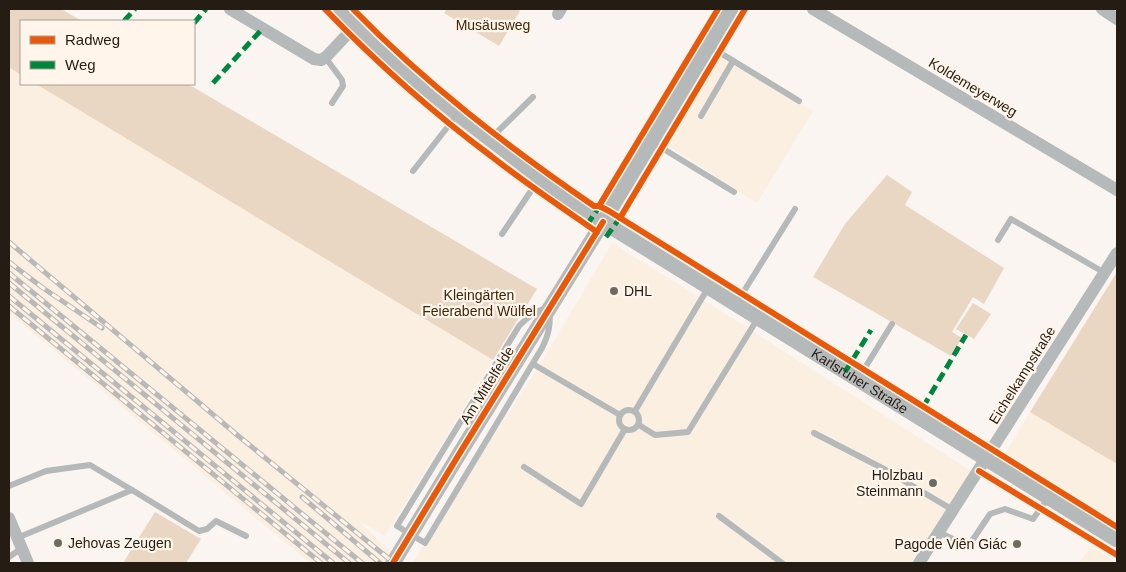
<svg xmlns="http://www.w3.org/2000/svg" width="1126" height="572" viewBox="0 0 1126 572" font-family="Arial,sans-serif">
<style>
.built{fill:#fbefe2}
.green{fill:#e9d7c3}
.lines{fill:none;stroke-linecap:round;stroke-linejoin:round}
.service{stroke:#b6b9ba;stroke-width:6}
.minor{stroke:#b6b9ba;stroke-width:12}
.tertiary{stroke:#b6b9ba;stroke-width:15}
.rail-casing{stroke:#bab9b7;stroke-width:5}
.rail{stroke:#fff5eb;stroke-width:3;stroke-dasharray:9;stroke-linecap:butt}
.quiet{stroke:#00873e;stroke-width:5;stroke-dasharray:10 5;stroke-linecap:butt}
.cycleway-casing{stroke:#fff5eb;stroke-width:9}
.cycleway{stroke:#e8590c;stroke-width:6}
.poi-dot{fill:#706960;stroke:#fff5eb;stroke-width:2}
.labels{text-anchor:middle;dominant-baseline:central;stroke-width:4.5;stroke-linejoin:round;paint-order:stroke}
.park-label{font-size:14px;fill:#3f2708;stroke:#fff5eb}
.street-label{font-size:14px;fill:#251d13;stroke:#fff5eb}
.poi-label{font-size:14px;fill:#251d13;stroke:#fff5eb;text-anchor:start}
</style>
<rect width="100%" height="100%" fill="#faf5f0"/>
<!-- built -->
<g class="built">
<polygon points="717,56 813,111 757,203 663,142"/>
<polygon points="10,68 21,75 21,84 36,84 493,360 385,536 359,521 380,542 406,563 310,563 9,313 9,70"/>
<polygon points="612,243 699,297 971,471 911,563 412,563 544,358"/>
<polygon points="1030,412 1117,464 1117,522 1005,454"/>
<polygon points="1091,546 1117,563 1079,563"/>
</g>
<!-- green -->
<g class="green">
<polygon points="9,9 61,9 82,21 21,21 21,75 9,67"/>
<polygon points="447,9 517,9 520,11 499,46 444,13"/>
<polygon points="36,84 188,84 537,289 493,360"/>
<polygon points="887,175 912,192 905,205 1004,268 984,304 973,297 952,332 962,338 951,356 813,277 845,224"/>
<polygon points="1117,272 1117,464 1030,412"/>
<polygon points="973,303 991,314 974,339 956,329"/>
<polygon points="155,512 201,539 186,563 123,563"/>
</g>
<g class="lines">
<!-- service -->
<g class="service">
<polyline points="709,46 799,101"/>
<polyline points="325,57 342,80 343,86 332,103"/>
<polyline points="701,116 733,61"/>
<polyline points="489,140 533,97"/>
<polyline points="652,142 734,192"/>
<polyline points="413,171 457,115"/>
<polyline points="502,234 539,179"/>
<polyline points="998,240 1011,219 1105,273"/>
<polyline points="736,304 795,209"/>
<path d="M549 308C551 324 549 334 542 348L425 543 397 526 519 326C529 316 536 310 549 308Z"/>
<polyline points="533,364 620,415"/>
<polyline points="858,379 892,324"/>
<circle cx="629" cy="420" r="10"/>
<polyline points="635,411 708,288"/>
<polyline points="639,425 655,435 688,432 758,318"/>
<polyline points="814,433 884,469 953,510"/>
<polyline points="524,467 581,504 625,429"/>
<polyline points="9,486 46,471 90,465 132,490"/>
<polyline points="719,516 782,563"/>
<polyline points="939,532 968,547 990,514 1005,509 1033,519 1048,498"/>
<polyline points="17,538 132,490 199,531 207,529 216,521 246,536"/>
<polyline points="9,557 22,548"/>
</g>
<!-- minor -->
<g class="minor">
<polyline points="230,9 314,59 321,60 326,57 355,26"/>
<path d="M339 9C385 59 440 103 494 144 529 171 564 200 603 222"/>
<polyline points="813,9 1117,190"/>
<polyline points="1102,9 1117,19"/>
<polyline points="558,14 561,9"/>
<polyline points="9,518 28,563"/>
<polyline points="919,563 1117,253"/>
</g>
<!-- tertiary -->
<g class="tertiary">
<path id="s1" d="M603 222 1117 540"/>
<polyline points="393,563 461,451 603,222 731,9"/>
</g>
<defs>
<g id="rail">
<polyline points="9,242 236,434 394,563"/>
<polyline points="9,262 43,288 102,328"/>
<polyline points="9,273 362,563"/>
<polyline points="9,283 349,563"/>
<polyline points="9,296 333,563"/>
<polyline points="9,306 321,563"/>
<polyline points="302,497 380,563"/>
</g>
</defs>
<!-- rail casing -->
<use href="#rail" class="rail-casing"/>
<!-- rail -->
<use href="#rail" class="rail"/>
<!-- quiet -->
<g class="quiet">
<polyline points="124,21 135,9"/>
<polyline points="194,23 206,9"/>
<polyline points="213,83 263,28"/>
<polyline points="587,225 601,204"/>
<polyline points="606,237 622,215"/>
<polyline points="845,372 871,330"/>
<polyline points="923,407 966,335"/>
</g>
<defs>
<g id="cycleway">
<path d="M325 9C376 62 432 112 491 156 525 183 561 207 597 232"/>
<path d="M353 9C426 84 508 147 594 206H599L609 211 1117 527"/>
<polyline points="599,206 718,9"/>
<polyline points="620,218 745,9"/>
<polyline points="979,471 1117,555"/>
<polyline points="393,563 461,451 603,222"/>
</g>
</defs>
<!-- cycleway casing -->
<use href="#cycleway" class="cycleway-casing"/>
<!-- cycleway -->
<use href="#cycleway" class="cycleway"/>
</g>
<!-- markers -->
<g class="poi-dot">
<circle cx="614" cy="291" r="5"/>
<circle cx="933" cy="483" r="5"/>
<circle cx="58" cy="543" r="5"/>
<circle cx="1017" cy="544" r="5"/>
</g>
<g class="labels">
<!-- park labels -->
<g class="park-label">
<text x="493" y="25">Musäusweg</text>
<text x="479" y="295">Kleingärten<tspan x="479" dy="16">Feierabend Wülfel</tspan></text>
</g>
<!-- street labels -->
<g class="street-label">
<text transform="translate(973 87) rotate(31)">Koldemeyerweg</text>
<text transform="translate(1022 375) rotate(-58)">Eichelkampstraße</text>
<text stroke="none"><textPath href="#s1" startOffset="302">Karlsruher Straße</textPath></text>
<text transform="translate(487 385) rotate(-58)">Am Mittelfelde</text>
</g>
<!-- poi labels -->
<g class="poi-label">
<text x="624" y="291">DHL</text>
<text x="923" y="475" text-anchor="end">Holzbau<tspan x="923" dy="16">Steinmann</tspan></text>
<text x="68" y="543">Jehovas Zeugen</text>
<text x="1007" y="544" text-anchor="end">Pagode Viên Giác</text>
</g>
</g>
<!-- border -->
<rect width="1126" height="572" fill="none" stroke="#251d13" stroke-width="20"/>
<!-- legend -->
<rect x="20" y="20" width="175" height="65" fill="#fff5eb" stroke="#a89f95"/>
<rect x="30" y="36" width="25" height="8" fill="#e8590c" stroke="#a89f95"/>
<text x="65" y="45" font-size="15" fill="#251d13">Radweg</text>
<rect x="30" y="61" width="25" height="8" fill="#00873e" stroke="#a89f95"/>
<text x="65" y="70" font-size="15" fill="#251d13">Weg</text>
</svg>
